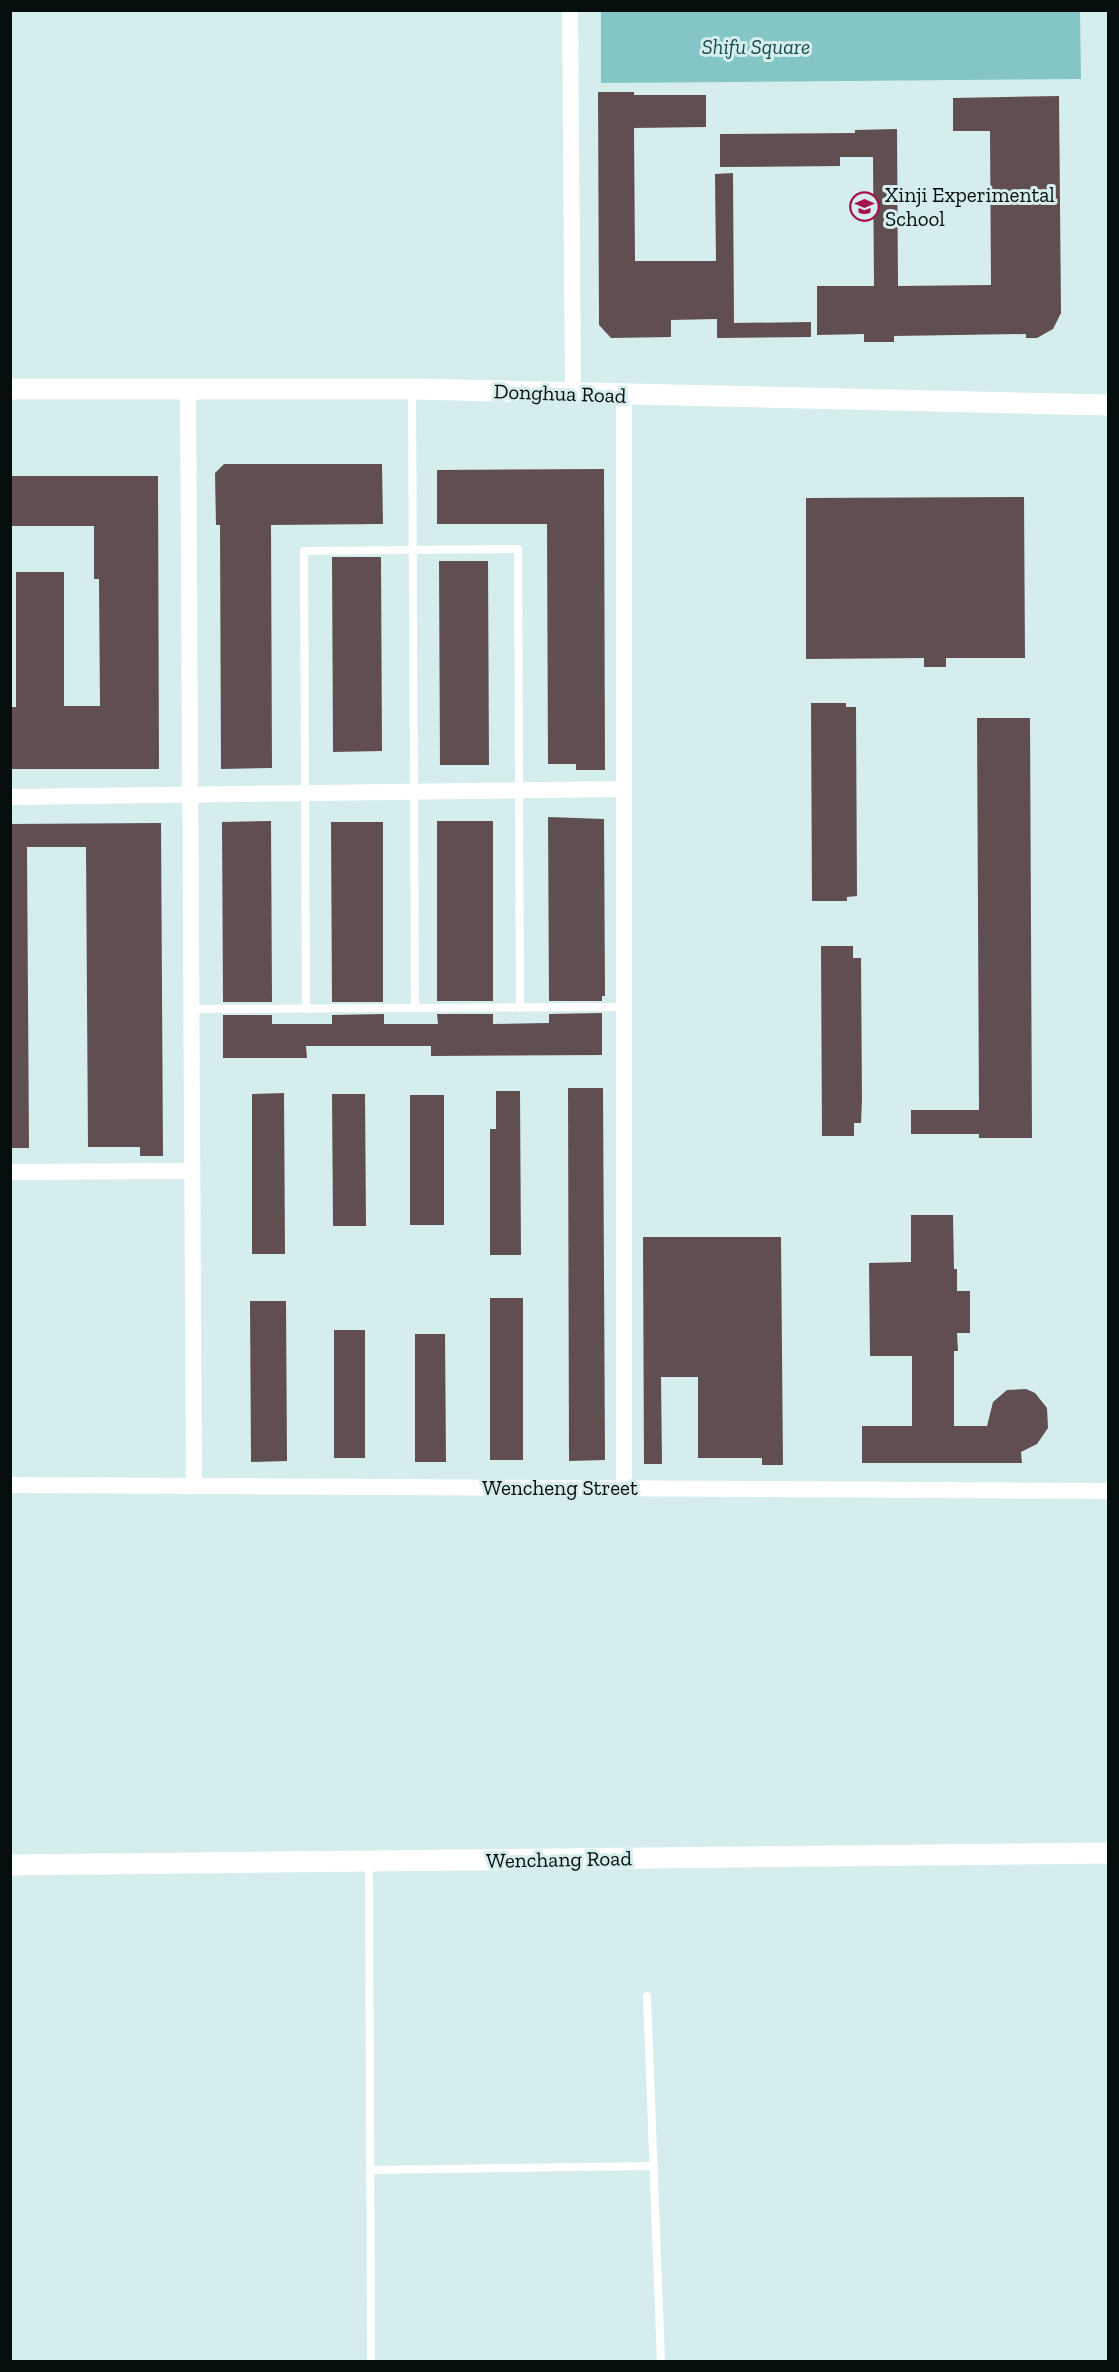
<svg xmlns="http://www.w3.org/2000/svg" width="1119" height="2372" viewBox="0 0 1119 2372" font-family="'Zilla Slab',serif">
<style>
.green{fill:#84c6c6}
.building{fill:#614e51}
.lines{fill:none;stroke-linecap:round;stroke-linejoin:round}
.service{stroke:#fff;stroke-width:8}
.minor{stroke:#fff;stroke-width:16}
.tertiary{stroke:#fff;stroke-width:21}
.labels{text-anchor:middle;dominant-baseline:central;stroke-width:6;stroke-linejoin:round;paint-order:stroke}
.park-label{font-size:21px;font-style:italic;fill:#184b4c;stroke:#d5eded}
.poi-label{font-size:21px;fill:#060e0e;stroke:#d5eded;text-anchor:start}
.street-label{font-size:21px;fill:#060e0e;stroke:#d5eded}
</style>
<rect width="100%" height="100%" fill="#d5eded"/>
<!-- green -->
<polygon class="green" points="601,11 1080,11 1081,79 601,83"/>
<!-- building -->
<g class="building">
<polygon points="598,92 634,92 634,95 706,95 706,127 634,128 635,261 716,261 715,174 733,173 734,323 811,322 811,337 717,338 717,319 671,320 671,337 611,338 599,325"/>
<polygon points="1059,96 1061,313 1053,329 1037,338 1026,338 1026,334 894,336 894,342 864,342 864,334 817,335 817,286 874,286 873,157 840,157 840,166 720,167 720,134 855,133 855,130 897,129 898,286 991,285 990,131 953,131 953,98"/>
<polygon points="224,464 382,464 383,524 271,525 272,768 221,769 220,525 216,525 215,473"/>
<polygon points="604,469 605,770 576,770 576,764 548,764 547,524 437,524 437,470"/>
<polygon points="10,476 158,476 159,769 10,769 10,707 16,707 16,572 64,572 64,706 100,706 99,579 94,579 94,526 10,526"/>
<polygon points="1024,497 1025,658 946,658 946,667 924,667 924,658 806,659 806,498"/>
<polygon points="332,557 381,557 382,751 333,752"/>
<polygon points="439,561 488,561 489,765 440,765"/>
<polygon points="811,703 846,703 846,707 856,707 857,896 847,897 847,901 812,901"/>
<polygon points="977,718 1030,718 1032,1138 979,1138 979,1134 911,1134 911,1110 979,1110"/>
<polygon points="548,817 604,819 605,996 602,996 602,1001 549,1001"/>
<polygon points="271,821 272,1002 223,1002 222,822"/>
<rect x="437" y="821" width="56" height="180"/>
<polygon points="331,822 383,822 383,1002 332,1002"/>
<polygon points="161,823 163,1156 140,1156 140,1147 88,1147 86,847 27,847 29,1148 10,1148 10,824"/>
<polygon points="821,946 853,946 853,958 861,958 862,1099 861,1123 854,1123 854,1136 822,1136"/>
<polygon points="602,1013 602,1055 431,1056 431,1046 306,1046 307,1058 223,1058 223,1015 272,1015 272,1024 332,1024 332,1015 384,1014 384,1024 438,1024 437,1014 493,1014 493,1024 549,1023 549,1014"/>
<polygon points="568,1088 603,1088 605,1460 569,1461"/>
<polygon points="496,1091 520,1091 521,1255 490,1255 490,1129 496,1129"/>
<polygon points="284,1093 285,1254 252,1254 252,1094"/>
<polygon points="332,1094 365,1094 366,1226 333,1226"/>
<rect x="410" y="1095" width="34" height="130"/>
<polygon points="911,1215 953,1215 954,1269 957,1269 957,1291 970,1291 970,1333 957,1333 958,1351 954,1351 954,1426 987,1426 993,1402 1007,1390 1026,1389 1035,1393 1047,1408 1048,1428 1037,1444 1021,1452 1022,1463 862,1463 862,1426 912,1426 912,1356 870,1356 869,1263 911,1262"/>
<polygon points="643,1237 781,1237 783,1465 762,1465 762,1458 698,1458 698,1377 661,1377 662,1464 644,1464"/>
<rect x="490" y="1298" width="33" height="162"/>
<polygon points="250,1301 286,1301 287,1461 251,1462"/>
<rect x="334" y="1330" width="31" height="128"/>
<polygon points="415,1334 445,1334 446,1462 415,1462"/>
</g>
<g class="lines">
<!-- service -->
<g class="service">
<polyline points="412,391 415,1008"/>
<polyline points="192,1009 624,1007"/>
<polyline points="306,1009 304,551 518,549 520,1008"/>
<polyline points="369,1862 371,2362"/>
<polyline points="647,1996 661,2362"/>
<polyline points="370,2170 654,2166"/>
</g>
<!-- minor -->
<g class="minor">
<polyline points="570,10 573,393"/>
<polyline points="188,388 194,1486"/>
<polyline points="10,797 624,789"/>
<polyline points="10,1172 192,1171"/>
<polyline points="10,1485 1108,1491"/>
<polyline points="624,1488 624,395"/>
</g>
<!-- tertiary -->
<g class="tertiary">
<polyline points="10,389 412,389 1108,405"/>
<polyline points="10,1865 1108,1853"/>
</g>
</g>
<!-- icons -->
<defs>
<symbol id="school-ring" viewBox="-11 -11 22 22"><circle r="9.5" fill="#d5eded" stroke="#a6124d" stroke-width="1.5"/><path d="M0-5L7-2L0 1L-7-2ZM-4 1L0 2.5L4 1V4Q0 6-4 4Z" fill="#a6124d"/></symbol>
</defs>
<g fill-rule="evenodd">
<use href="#school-ring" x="848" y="190" width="33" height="33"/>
</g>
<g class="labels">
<!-- park labels -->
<g class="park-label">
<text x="756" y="46">Shifu Square</text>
</g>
<!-- poi labels -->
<g class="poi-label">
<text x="885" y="194">Xinji Experimental<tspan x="885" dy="24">School</tspan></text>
</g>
<!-- street labels -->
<g class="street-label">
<text transform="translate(560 393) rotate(2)">Donghua Road</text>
<text x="560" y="1487">Wencheng Street</text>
<text transform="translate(559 1859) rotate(-1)">Wenchang Road</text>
</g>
</g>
<!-- border -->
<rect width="1119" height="2372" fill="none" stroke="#060e0e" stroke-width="24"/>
</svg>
